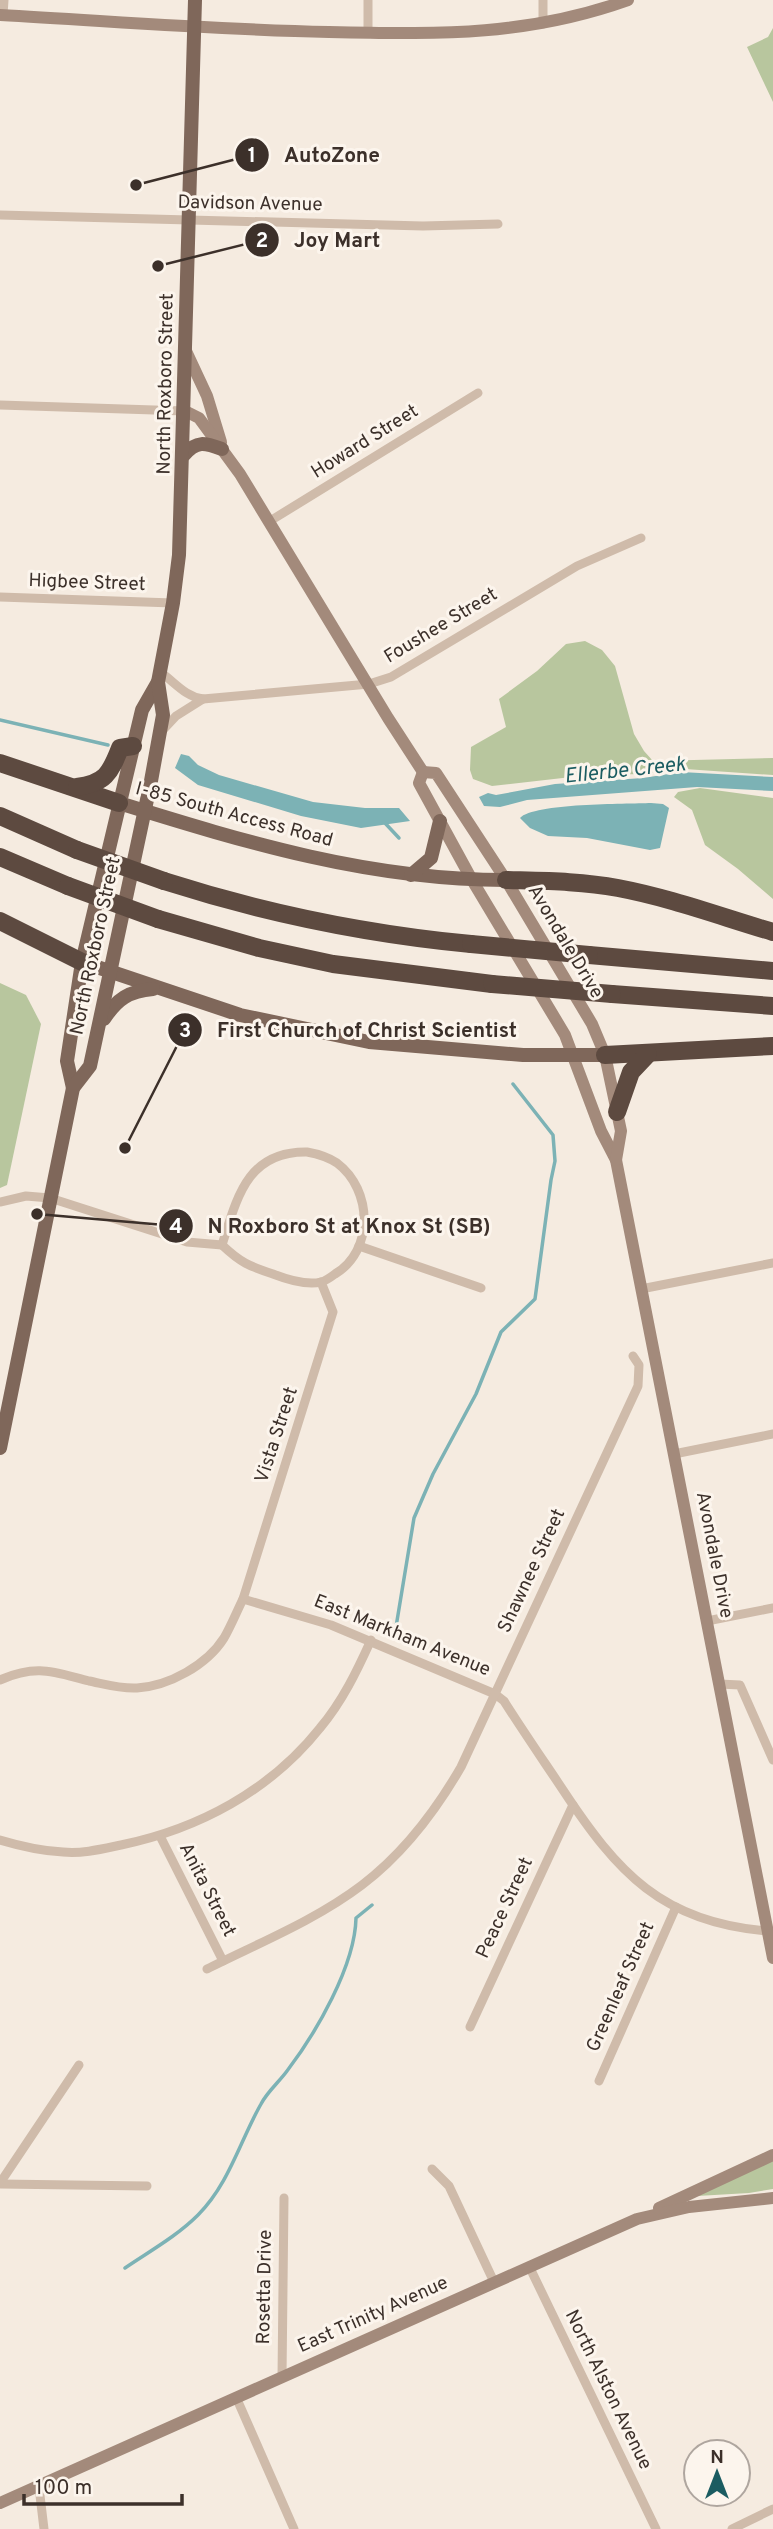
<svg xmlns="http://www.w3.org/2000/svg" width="773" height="2529" viewBox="0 0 773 2529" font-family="Overpass,sans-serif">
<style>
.green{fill:#b8c69e}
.water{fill:#7cb2b5}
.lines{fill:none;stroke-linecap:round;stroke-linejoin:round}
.stream{stroke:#7cb2b5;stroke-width:3.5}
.street{stroke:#cfbbaa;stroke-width:9}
.secondary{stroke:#a38a7b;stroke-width:12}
.primary{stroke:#7f675a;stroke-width:14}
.highway{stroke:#5d4a40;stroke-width:18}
.highway-bridge{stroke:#5d4a40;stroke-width:18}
.labels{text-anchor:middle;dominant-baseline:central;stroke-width:6;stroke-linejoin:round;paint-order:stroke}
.street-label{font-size:19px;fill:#3c302a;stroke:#fcf5ed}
.water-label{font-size:21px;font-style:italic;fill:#1b5c61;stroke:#fcf5ed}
.leader{fill:none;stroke:#3c302a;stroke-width:2.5}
.callout-dot{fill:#3c302a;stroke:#fcf5ed;stroke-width:2.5}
.mark-label{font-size:21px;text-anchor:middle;font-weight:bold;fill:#fff}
.callout-label{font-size:21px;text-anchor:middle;font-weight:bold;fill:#3c302a;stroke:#fcf5ed;stroke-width:6;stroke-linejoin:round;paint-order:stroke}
</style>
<rect width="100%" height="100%" fill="#f5ebe0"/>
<!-- green -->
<g class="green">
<polygon points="773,28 773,102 747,47 768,37"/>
<polygon points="585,641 602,650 615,666 634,734 644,751 653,761 773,758 773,775 685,769 645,774 589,775 492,786 473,779 470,770 471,747 506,727 499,699 537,671 566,644"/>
<polygon points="700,788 773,798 773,899 738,869 705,845 692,810 674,797 678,792"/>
<polygon points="0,983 26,995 41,1024 7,1185 0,1188"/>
<polygon points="773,2160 773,2189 749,2193 697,2196"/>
</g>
<!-- water -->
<g class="water">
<polygon points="181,754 189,756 198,765 219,775 313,802 365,808 399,808 410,821 361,828 301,816 198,785 175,768"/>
<polygon points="681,772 773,777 773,791 697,787 527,800 500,807 484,806 479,797 488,793 496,795 555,784 643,778"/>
<path d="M651 803 663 804 669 808 660 848 650 850 587 838 548 836 530 828 520 818C534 803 626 804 651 803Z"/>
</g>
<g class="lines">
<!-- stream -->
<g class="stream">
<polyline points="0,720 108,745"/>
<polyline points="384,822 399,838"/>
<polyline points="395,1633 414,1518 433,1474 476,1394 501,1332 535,1299 551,1180 555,1161 553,1135 513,1084"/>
<path d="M125 2268C150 2251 177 2236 198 2215 229 2184 240 2141 261 2104 267 2092 279 2082 287 2071 316 2033 355 1966 356 1918L372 1905"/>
</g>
<!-- street -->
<g class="street">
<polyline points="543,0 543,24"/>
<polyline points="3,15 4,0"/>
<polyline points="368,33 368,0"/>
<polyline points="0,215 423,226 498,224"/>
<polyline points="0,405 185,411"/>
<polyline points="270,521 478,393"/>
<polyline points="0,597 173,603"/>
<path d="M160 672C175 682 184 696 203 699L369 684 391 677 577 566 641 538"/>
<polyline points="161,732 176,716 203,699"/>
<path d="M307 1152C318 1154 328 1157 337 1163 373 1190 374 1251 335 1274 331 1277 325 1281 321 1282 306 1286 286 1279 273 1274 249 1266 241 1263 222 1245 237 1198 247 1151 307 1152Z"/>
<polyline points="0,1202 26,1196 50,1198 187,1242 222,1245"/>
<polyline points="359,1246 481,1288"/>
<polyline points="641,1289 773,1263"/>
<polyline points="674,1454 773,1434"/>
<path d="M243 1599 331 1625 495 1694 504 1701C523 1731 543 1760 563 1790 617 1872 662 1923 768 1931"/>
<polyline points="707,1621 773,1608"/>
<path d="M0 1680C37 1664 53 1672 89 1681 104 1684 121 1689 137 1688 169 1686 207 1665 224 1638 231 1626 237 1611 243 1599L333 1312 321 1282"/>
<polyline points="719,1684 740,1685 773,1760"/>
<polyline points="160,1836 223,1961"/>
<path d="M0 1840C20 1846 42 1851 63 1852 82 1854 102 1849 121 1845 198 1829 270 1791 320 1728 342 1702 357 1671 371 1640"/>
<path d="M207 1969C259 1943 316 1920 362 1885 404 1853 435 1812 461 1767L638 1386 639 1365 633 1356"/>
<polyline points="470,2027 573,1805"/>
<polyline points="599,2081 676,1907"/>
<polyline points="432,2169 449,2186 494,2282"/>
<polyline points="0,2183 79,2065"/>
<polyline points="0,2184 147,2186"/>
<polyline points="529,2266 656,2529"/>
<polyline points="282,2377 284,2198"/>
<polyline points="236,2397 294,2529"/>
<polyline points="39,2487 44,2529"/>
<polyline points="732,2529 773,2509"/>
</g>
<!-- secondary -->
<g class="secondary">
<path d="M0 15C110 21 219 30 329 32 437 34 524 37 628 0"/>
<polyline points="186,351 207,396 221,442"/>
<polyline points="185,411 199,418 240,474 388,718 423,772"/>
<polyline points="423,772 419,783 472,880 565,1035 601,1131 616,1160 773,1958"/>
<polyline points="423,772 436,773 506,880 592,1024 605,1055 621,1131 616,1160"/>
<polyline points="659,2208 773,2155"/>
<polyline points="0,2503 637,2219 689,2207 773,2198"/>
</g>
<!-- primary -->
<g class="primary">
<path d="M184 455C197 440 205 443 222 449"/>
<path d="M119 803C248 843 370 880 506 880"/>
<polyline points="411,875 431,858 440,821"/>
<polyline points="82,962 240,1015 369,1042 523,1055 605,1055"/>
<path d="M104 1019C117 999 129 991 153 989"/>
<polyline points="73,1088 67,1061 82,962 142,710 158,682 173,603 179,555 195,0"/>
<polyline points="0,1448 73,1088 90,1066 151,781 163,715 158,682"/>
</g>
<!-- highway -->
<g class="highway">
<polyline points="0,763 119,803"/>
<path d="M77 787C105 783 110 774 120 748L133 746"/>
<polyline points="0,816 77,850"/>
<polyline points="0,857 68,886"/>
<path d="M506 880C543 881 581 881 618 888 671 898 722 917 773 932"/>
<path d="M164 881C264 913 366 934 471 944"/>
<polyline points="158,919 259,948 333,964 492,984"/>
<polyline points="0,921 82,962"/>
<polyline points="589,955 773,971"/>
<polyline points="612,994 773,1006"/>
<polyline points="605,1055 773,1046"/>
<polyline points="617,1112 631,1072 648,1054"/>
</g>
<!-- highway-bridge -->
<g class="highway-bridge">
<polyline points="77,850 164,881"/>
<polyline points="68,886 158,919"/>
<polyline points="471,944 589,955"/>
<polyline points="492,984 612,994"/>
</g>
</g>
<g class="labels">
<!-- street labels -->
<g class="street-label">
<text transform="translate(250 204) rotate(1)">Davidson Avenue</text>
<text transform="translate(166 384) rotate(-89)">North Roxboro Street</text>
<text transform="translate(365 442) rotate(-32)">Howard Street</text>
<text transform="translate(87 583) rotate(2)">Higbee Street</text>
<text transform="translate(441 626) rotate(-31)">Foushee Street</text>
<text transform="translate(234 815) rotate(15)">I-85 South Access Road</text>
<text transform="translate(565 942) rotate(59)">Avondale Drive</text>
<text transform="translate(96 946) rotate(-78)">North Roxboro Street</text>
<text transform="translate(277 1435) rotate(-72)">Vista Street</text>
<text transform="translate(714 1555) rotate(79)">Avondale Drive</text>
<text transform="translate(532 1571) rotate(-65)">Shawnee Street</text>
<text transform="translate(402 1636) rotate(22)">East Markham Avenue</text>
<text transform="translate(207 1890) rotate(63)">Anita Street</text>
<text transform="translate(505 1908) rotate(-65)">Peace Street</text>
<text transform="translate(621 1987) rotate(-66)">Greenleaf Street</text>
<text transform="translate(265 2287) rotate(-89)">Rosetta Drive</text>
<text transform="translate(373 2315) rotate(-24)">East Trinity Avenue</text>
<text transform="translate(608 2390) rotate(64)">North Alston Avenue</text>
</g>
<!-- water labels -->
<g class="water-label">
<text transform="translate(625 771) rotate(-6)">Ellerbe Creek</text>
</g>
</g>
<!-- callouts -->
<path class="leader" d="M136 185L252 155M158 266L262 240M125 1148L185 1030M37 1214L176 1226"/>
<g class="callout-dot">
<circle cx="136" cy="185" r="7"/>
<circle cx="158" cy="266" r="7"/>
<circle cx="125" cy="1148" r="7"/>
<circle cx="37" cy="1214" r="7"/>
<circle cx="252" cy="155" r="18"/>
<circle cx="262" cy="240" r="18"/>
<circle cx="185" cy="1030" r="18"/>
<circle cx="176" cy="1226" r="18"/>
</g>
<g class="mark-label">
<text x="252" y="162">1</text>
<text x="262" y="247">2</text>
<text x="185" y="1037">3</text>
<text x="176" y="1233">4</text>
</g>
<g class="callout-label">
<text x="332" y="162">AutoZone</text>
<text x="337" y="247">Joy Mart</text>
<text x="367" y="1037">First Church of Christ Scientist</text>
<text x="349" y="1233">N Roxboro St at Knox St (SB)</text>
</g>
<!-- north arrow -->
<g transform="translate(717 2473)"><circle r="33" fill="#fcf5ed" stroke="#afa69f" stroke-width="2"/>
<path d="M0-5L12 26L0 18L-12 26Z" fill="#1b5c61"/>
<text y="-10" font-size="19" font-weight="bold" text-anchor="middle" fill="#3c302a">N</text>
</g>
<!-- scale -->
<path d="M24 2494v10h158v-10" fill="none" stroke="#3c302a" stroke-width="3.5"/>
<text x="35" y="2494" font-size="21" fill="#3c302a" stroke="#fcf5ed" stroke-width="5" paint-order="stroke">100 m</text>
</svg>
